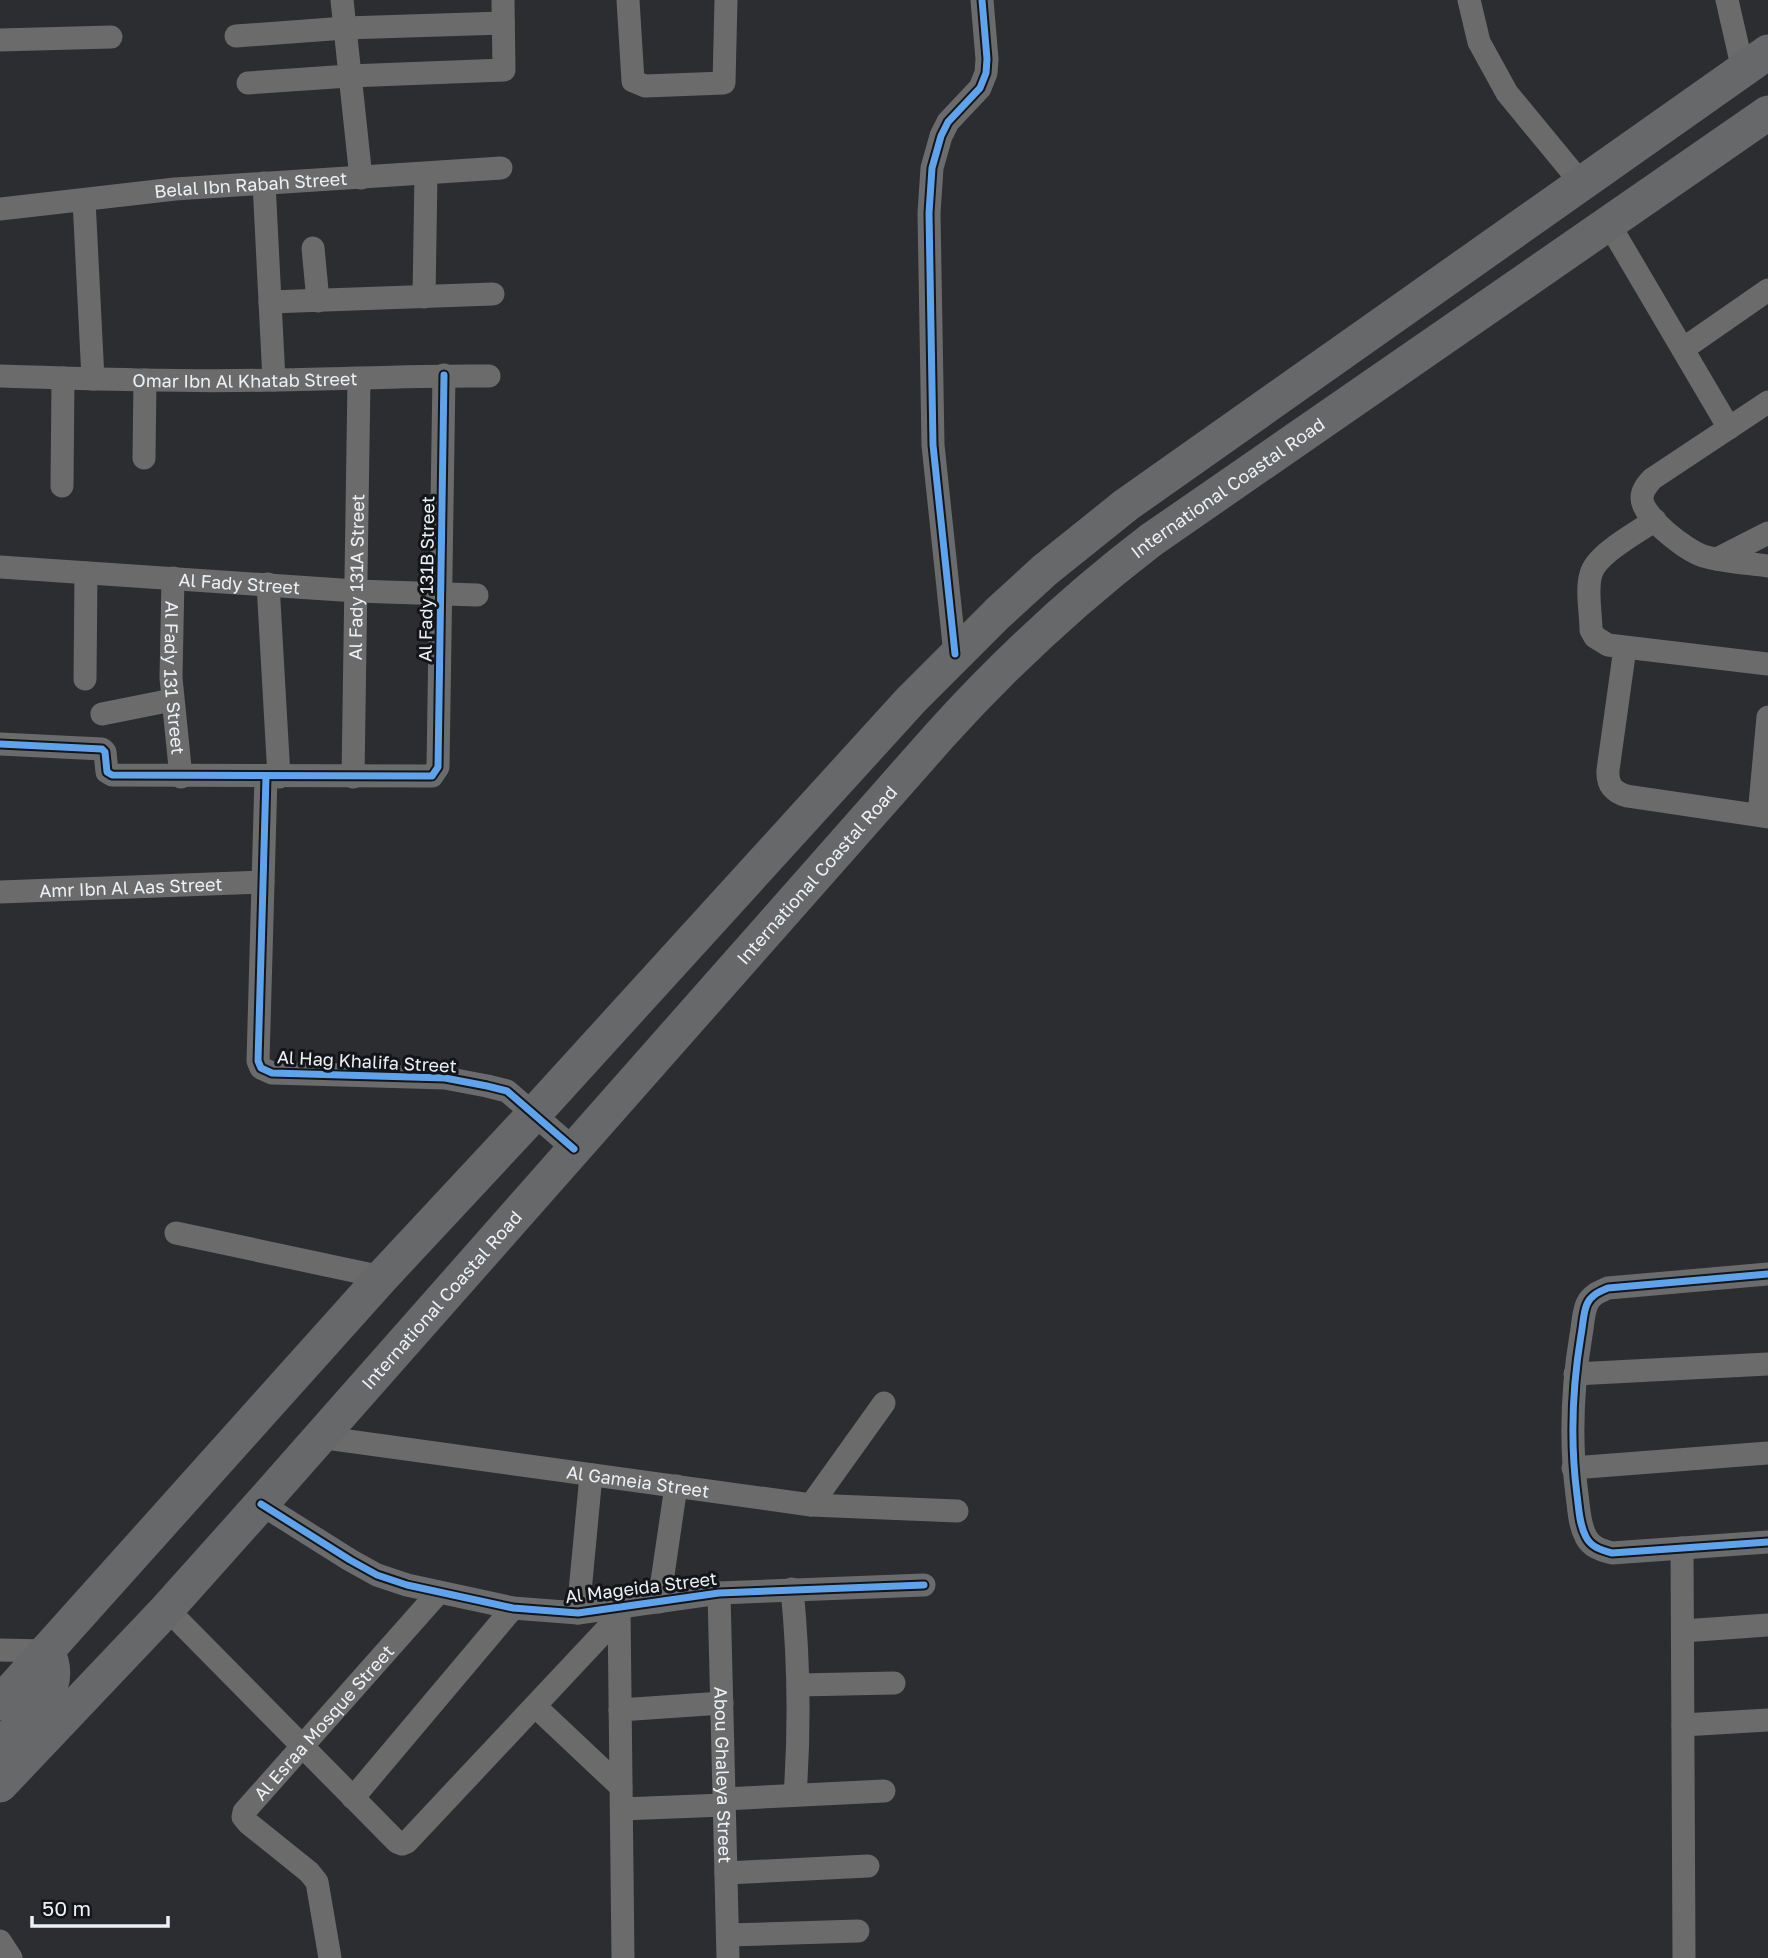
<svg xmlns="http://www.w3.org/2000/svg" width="1768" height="1958" viewBox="0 0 1768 1958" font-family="'Golos Text',sans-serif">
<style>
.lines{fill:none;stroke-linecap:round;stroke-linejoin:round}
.minor{stroke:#6b6b6b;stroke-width:23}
.highway{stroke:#676869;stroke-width:35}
.cycleway-casing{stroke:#131518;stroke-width:11}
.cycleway{stroke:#60a3ed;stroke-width:7}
.labels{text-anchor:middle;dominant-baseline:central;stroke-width:6;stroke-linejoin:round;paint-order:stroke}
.street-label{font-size:18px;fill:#edf1f5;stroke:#131518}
</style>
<rect width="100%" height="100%" fill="#2b2d30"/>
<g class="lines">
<!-- minor -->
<g class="minor">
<polyline points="342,0 361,178"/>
<polyline points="628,0 633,81 645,86 724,83 726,0"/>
<polyline points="1469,0 1479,42 1507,93 1582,184"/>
<polyline points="1727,0 1743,70"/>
<polyline points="236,36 345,28 503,23"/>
<polyline points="0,40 111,37"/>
<polyline points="248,83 349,76 504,70 503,0"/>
<polyline points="264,183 274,380"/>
<polyline points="84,200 93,379"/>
<path id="s1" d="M0 209 175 189 501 168"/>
<polyline points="1609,224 1729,428"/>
<polyline points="313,248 318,301"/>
<polyline points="424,297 426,174"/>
<polyline points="270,302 493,294"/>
<polyline points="1683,349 1768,290"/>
<path id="s2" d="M0 376C92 379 184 382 277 380 348 379 418 375 489 376"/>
<path d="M1768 402 1652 479C1647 485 1642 490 1642 498 1642 517 1686 550 1703 556 1724 562 1747 563 1768 566"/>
<polyline points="144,458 145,380"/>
<polyline points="62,486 63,378"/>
<path d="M1655 520C1638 532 1596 554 1591 574 1586 590 1591 613 1591 630L1595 637 1608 645 1768 664"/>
<polyline points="1717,559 1768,533"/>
<path id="s3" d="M0 567 356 591 477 595"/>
<path id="s4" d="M173 578 171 678 181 777"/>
<polyline points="268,584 279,777"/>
<path d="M1625 648 1608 770C1607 785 1613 792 1627 796L1768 817"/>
<polyline points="955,654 933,445 929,213 932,168 941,136 948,122 980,88 986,73 987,59 982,0"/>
<polyline points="85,679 86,573"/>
<polyline points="102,714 172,700"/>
<polyline points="0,744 102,749 105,752 107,772 112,775 432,776 438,767 444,375"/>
<polyline points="266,777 258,1061 261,1068 272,1073 445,1078 487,1086 507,1091 574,1149"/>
<path id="s5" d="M353 777 359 379"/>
<polyline points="1759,815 1768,717"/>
<path id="s6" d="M0 892 263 882"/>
<polyline points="176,1233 382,1277"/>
<path d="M1768 1274 1608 1288C1599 1292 1591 1295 1587 1304 1583 1313 1583 1325 1581 1335 1572 1389 1570 1441 1577 1495 1579 1509 1579 1524 1586 1537 1591 1547 1601 1550 1612 1553L1768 1542"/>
<polyline points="1575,1374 1768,1364"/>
<path id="s7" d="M319 1437 811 1505 957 1511"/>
<polyline points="1573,1468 1768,1453"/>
<polyline points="261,1504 350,1560 377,1575 407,1585 513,1608 578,1613 719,1593 924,1585"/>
<polyline points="811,1505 884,1403"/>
<polyline points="1682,1548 1684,1958"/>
<path d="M792 1589C799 1659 800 1726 795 1795"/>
<path id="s8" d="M719 1593 728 1958"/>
<polyline points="659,1602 676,1486"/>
<polyline points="619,1608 623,1958"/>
<polyline points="167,1609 397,1842 402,1844 407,1842 619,1616"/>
<polyline points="578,1613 591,1475"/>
<polyline points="1683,1631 1768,1625"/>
<polyline points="0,1650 47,1651"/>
<polyline points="799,1685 894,1683"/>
<polyline points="535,1706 621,1787"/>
<polyline points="620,1710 722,1703"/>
<polyline points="1683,1725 1768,1720"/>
<polyline points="353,1798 513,1608"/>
<polyline points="724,1799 884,1791"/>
<polyline points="622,1809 724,1805"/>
<polyline points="726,1873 868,1866"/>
<polyline points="728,1935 858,1931"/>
<polyline points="0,1941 11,1958"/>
<path id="s9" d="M330 1958 317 1882 309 1872 248 1823 243 1817 244 1812 439 1592"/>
</g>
<!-- highway -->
<g class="highway">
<polyline points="0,1703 382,1277 534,1114 911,700 998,613 1045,570 1126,505 1768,52"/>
<path d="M0 1746C26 1719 68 1692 47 1651"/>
<path id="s10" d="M0 1785 167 1609 261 1504 940 735C1005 663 1074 599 1151 540L1768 113"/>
</g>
<defs>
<g id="cycleway">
<polyline points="955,654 933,445 929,213 932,168 941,136 948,122 980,88 986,73 987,59 982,0"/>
<polyline points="0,744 102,749 105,752 107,772 112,775 432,776 438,767 444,375"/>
<polyline points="266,777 258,1061 261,1068 272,1073 445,1078 487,1086 507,1091 574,1149"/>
<path d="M1768 1274 1608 1288C1599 1292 1591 1295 1587 1304 1583 1313 1583 1325 1581 1335 1572 1389 1570 1441 1577 1495 1579 1509 1579 1524 1586 1537 1591 1547 1601 1550 1612 1553L1768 1542"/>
<polyline points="261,1504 350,1560 377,1575 407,1585 513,1608 578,1613 719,1593 924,1585"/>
</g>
</defs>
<!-- cycleway casing -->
<use href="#cycleway" class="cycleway-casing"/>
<!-- cycleway -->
<use href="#cycleway" class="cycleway"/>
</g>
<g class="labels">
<!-- street labels -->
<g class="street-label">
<text stroke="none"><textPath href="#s1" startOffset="252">Belal Ibn Rabah Street</textPath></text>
<text stroke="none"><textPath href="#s2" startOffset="245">Omar Ibn Al Khatab Street</textPath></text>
<text stroke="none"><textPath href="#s10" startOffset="1790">International Coastal Road</textPath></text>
<text stroke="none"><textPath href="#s5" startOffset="200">Al Fady 131A Street</textPath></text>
<text transform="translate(426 579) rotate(-89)">Al Fady 131B Street</text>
<text stroke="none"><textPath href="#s3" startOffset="240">Al Fady Street</textPath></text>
<text stroke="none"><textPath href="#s4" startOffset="100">Al Fady 131 Street</textPath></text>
<text stroke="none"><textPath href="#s10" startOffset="1223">International Coastal Road</textPath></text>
<text stroke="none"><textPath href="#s6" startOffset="131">Amr Ibn Al Aas Street</textPath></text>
<text transform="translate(367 1061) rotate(3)">Al Hag Khalifa Street</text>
<text stroke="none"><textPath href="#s10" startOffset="656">International Coastal Road</textPath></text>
<text stroke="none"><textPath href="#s7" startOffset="322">Al Gameia Street</textPath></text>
<text transform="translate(641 1587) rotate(-7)">Al Mageida Street</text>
<text stroke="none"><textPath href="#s9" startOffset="301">Al Esraa Mosque Street</textPath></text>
<text stroke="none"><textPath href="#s8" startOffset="182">Abou Ghaleya Street</textPath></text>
</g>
</g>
<!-- scale -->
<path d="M32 1916v10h136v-10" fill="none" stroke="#edf1f5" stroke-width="3.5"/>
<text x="42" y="1916" font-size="21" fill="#edf1f5" stroke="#131518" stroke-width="5" paint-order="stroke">50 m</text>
</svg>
